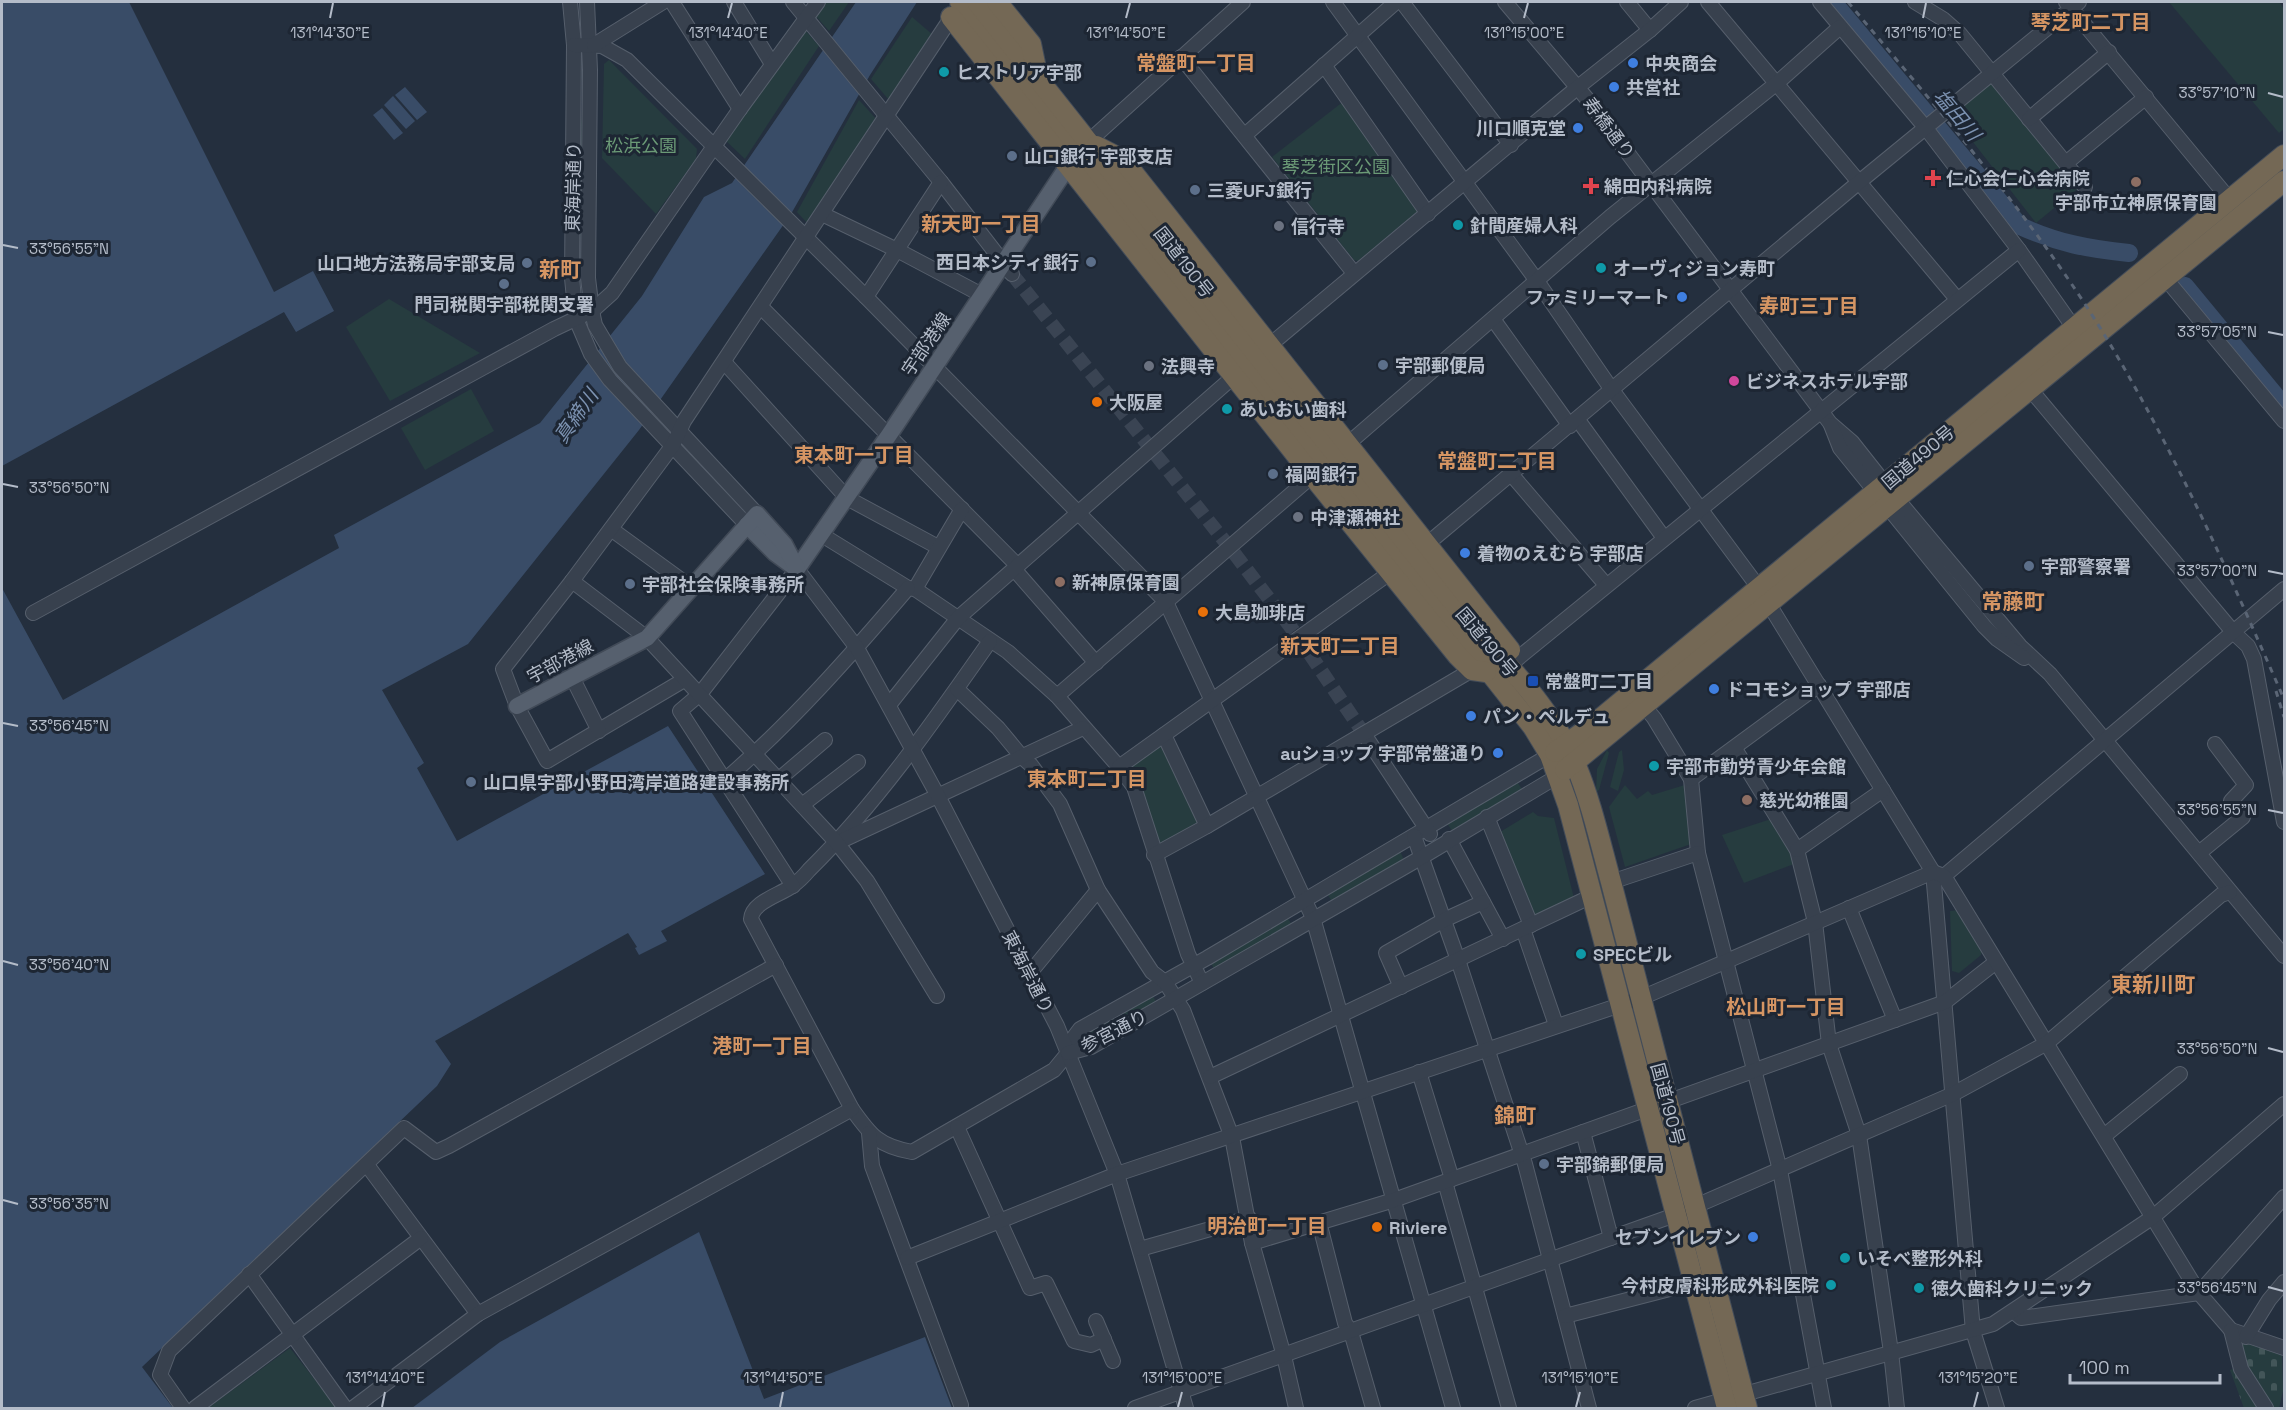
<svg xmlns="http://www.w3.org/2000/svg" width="2286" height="1410" viewBox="0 0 2286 1410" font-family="'Space Grotesk','Noto Sans JP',sans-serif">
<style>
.green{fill:#263c3f}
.cemetery{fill:url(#cemetery-stones)}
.water{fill:#394c67}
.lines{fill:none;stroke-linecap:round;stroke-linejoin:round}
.river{stroke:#394c67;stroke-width:18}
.minor-tunnel{stroke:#3a4453;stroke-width:14;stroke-dasharray:14 7;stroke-linecap:butt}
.minor-casing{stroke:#565f6c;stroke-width:16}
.major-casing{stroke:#414a57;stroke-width:19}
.highway-casing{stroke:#434c59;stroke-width:22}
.minor{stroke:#38414e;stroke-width:14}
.major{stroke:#56606e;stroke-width:16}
.highway{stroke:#746855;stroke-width:20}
.rail{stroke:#5a6575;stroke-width:3;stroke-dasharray:6 6;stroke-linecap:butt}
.ticks{fill:none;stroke:#b4bcc9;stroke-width:2}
.shop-dot{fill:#3f7fe0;stroke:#1d2633;stroke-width:2}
.culture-dot{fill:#0f9aa8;stroke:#1d2633;stroke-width:2}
.service-dot{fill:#5c6f8a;stroke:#1d2633;stroke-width:2}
.health-dot{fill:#e0444e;stroke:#1d2633;stroke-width:2}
.education-dot{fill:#8d6e63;stroke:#1d2633;stroke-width:2}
.worship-dot{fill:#6b7280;stroke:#1d2633;stroke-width:2}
.hotel-dot{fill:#d1479c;stroke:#1d2633;stroke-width:2}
.food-dot{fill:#e8710a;stroke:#1d2633;stroke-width:2}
.transit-dot{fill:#1a4fb4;stroke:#1d2633;stroke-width:2}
.labels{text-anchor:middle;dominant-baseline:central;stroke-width:6;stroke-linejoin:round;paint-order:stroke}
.poi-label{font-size:18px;font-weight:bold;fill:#b4bcc9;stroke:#1d2633;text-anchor:start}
.street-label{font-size:18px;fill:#b4bcc9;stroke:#1d2633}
.park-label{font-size:18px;fill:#6b9a76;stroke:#1d2633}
.neighbourhood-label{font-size:20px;font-weight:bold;fill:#d59563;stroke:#1d2633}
.water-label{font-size:20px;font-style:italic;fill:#7c92b1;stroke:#1d2633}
.quarter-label{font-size:21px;font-weight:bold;fill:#d59563;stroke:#1d2633}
.ticks-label{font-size:15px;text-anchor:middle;fill:#b4bcc9;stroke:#1d2633;stroke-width:6;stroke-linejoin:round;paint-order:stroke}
</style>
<defs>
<pattern id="cemetery-stones" width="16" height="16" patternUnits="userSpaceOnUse" patternTransform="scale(1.5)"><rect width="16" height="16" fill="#263c3f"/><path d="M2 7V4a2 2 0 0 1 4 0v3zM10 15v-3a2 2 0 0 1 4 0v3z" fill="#435659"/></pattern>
</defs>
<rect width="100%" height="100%" fill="#242f3e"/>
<!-- green -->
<g class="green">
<polygon points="823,2 849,2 829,31 814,14"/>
<polygon points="2169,2 2279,2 2284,9 2284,129 2279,133"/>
<polygon points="912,17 933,35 889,100 871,79"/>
<polygon points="805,30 819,46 745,159 725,140"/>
<polygon points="609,60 697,149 696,159 656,214 602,158 604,64"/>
<polygon points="584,78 584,175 578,276 578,141 583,110"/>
<polygon points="1992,81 2081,186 2036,223 1952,115"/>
<polygon points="859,100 878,121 808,224 797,212"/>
<polygon points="1344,101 1419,210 1358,261 1354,260 1272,157"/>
<polygon points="389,299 480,353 390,401 346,327"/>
<polygon points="471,389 494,431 425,470 401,428"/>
<polygon points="1162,743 1201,820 1162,843 1157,841 1139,780 1131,774 1131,768"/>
<polygon points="1607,750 1609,753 1599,790 1596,792 1597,769"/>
<polygon points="1622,750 1624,770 1618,791 1610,787 1619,752"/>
<polygon points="1518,783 1523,791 1452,831 1447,823"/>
<polygon points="1688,784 1691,844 1625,867 1609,807 1625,785 1637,799 1648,791 1652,795"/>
<polygon points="1581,807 1628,980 1622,981 1599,896 1593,855"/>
<polygon points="1533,812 1538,816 1554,818 1574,898 1534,915 1500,832"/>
<polygon points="1771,819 1789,848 1794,864 1744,883 1722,835"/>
<polygon points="1400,851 1404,860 1332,902 1327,893"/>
<polygon points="1959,910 1982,950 1981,955 1959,973 1952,971 1950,911"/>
<polygon points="1287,917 1292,925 1214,969 1210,961"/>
<polygon points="1153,996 1156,1002 1089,1039 1086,1033"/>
<polygon points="290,1348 337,1408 208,1408"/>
</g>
<!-- cemetery -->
<g class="cemetery">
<polygon points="2239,1340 2282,1354 2283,1391 2279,1408 2268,1408 2249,1376"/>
<polygon points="2238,1367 2260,1408 2244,1408 2230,1370"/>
</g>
<!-- water -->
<g class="water">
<polygon points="2,2 129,2 274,292 313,271 334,311 296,332 284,312 2,466"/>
<polygon points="856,2 917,2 870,75 791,214 639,430 468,644 382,690 424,763 417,768 457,841 668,726 765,874 661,931 667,941 639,955 635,948 637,947 628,933 435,1041 451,1064 437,1086 142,1367 173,1408 2,1408 2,588 63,700 339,548 334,535 540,423 642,296 704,197 732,183"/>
<polygon points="405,87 427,112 417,120 395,95"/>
<polygon points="393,96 415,121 406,129 384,105"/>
<polygon points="382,108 403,133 394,140 373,115"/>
<polygon points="699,1232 764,1399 925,1337 952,1408 412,1408 500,1342"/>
</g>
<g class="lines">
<!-- river -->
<g class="river">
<path d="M1833 2 2020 226C2058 243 2088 249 2129 253"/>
<polyline points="2185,286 2284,406"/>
</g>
<!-- minor-tunnel -->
<polyline class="minor-tunnel" points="1012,274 1234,553 1299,638 1364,734"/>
<defs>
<g id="minor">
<polyline points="570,2 574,45 572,278 576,319 591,354 610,380 747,525"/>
<polyline points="587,2 590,70 588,278 592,311 595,325 620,367 757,514"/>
<polyline points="672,2 740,109"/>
<polyline points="734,2 772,64"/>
<polyline points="793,2 941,182 1012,274"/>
<polyline points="1333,2 1537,281 1612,390 1759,588 1933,872 1973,1331 1997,1408"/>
<polyline points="1402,2 1511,145"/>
<polyline points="1505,2 1588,100 1830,423 1852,442 1897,499 2020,646 2050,674 2284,956"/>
<polyline points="1627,2 1650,30"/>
<polyline points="1708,2 1957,299"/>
<polyline points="1820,2 1925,127 2019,250 2074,328"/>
<polyline points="1915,2 1943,19 1960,34 2085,187"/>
<polyline points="2066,2 2230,200"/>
<polyline points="574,45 602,46 627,60 866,297 1166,602 1313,918 1453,1408"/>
<polyline points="594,45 663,2"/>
<polyline points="1181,57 1354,273"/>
<polyline points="1324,65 1428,214"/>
<polyline points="2029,119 2109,52"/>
<polyline points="1245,135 1396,2"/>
<polyline points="1088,142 1243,2"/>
<polyline points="2066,163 2146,97"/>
<polyline points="822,214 897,250 982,295"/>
<polyline points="2161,273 2284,421"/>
<polyline points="866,297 941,182"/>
<polyline points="761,307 1018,566"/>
<polyline points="1493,319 1570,426"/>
<polyline points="1264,350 1578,87 1650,30 1681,2"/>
<polyline points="724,362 847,498 938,547"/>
<polyline points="2030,389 2234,633 2248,646 2254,659 2284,822"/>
<polyline points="1578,420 1664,538"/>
<polyline points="1831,425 1840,448 1984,626 1997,639 2024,658"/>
<polyline points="1342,449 1610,217 1777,83 1840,27"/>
<polyline points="1511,474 1606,585"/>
<polyline points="611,529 692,588"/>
<polyline points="822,535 908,588 915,589 1008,652 1057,696 1119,767 1134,787 1188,954 1202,983"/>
<polyline points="1420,550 1858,183 2079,2"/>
<polyline points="1014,569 1096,663"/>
<polyline points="572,581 503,669 517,706 547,761 684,680"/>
<polyline points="915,589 962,509"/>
<polyline points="33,613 554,329 592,311 612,293 740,109 818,2"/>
<path d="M990 641C934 721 878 802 809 870 804 876 798 882 792 886 780 895 752 902 751 919L852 1109C871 1136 879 1146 912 1152L1054 1070 1068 1053 1074 1037 1080 1029 1207 958 1550 755"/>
<polyline points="1517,659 2019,250"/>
<polyline points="572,677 599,731"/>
<polyline points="957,689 998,728 1022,757 1031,765 1060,804 1098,890 1152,972 1165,982 1183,1010 1232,1137 1252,1243 1284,1356 1296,1408"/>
<polyline points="1057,696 1319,470"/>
<polyline points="889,705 958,618 1240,371"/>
<polyline points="1644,706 1654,718 1691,779 1698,853 1780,1170 1824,1408"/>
<polyline points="1364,734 1430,834"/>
<polyline points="1164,735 1207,826"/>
<polyline points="1735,749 1797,850 1815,922 1829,1044 1859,1135 1891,1352 1897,1408"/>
<polyline points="1119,767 1398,567"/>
<path d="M726 779C792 722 851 655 908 588"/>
<polyline points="1691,779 1819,685"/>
<polyline points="778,780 825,740"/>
<polyline points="802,805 858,762"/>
<polyline points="1487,817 1531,925"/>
<polyline points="1414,836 1458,960 1525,1164 1589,1408"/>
<polyline points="1449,839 1503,939"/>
<polyline points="841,841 1083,728"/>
<polyline points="1797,850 1883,790"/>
<polyline points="2199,853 2243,817 2231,801 2246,785 2215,744"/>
<polyline points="1154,855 1207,826 1472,670"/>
<polyline points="1944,876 2284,589"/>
<polyline points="1611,882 1698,853"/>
<polyline points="793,886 680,711 700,694 797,569 857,648 938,796 1057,1026 1117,1174 1186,1408"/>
<polyline points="1849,908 1895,1020"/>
<polyline points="1523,929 1556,1025"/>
<polyline points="1029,974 1098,890"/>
<polyline points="1401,987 1386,953 1444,920 1483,902"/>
<polyline points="937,996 867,881 837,843 647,638 572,581 673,445 684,421 955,12"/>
<polyline points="1068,1053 1091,1047 1422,857 1558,776"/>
<polyline points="1419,1072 1452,1179"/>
<polyline points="1210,1077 1592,896"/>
<polyline points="957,1127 1030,1288 1046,1283 1074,1341 1091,1345 1104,1339"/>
<polyline points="1583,1132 1611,1238"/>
<polyline points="869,1133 872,1166 961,1405"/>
<polyline points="2104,1136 2180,1074"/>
<polyline points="367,1165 478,1314"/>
<polyline points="1445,1182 1509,1408"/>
<polyline points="1319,1222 1345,1323 1351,1332 1373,1408"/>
<polyline points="1252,1243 1394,1200 1945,1002 1996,962"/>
<polyline points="1140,1249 1249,1218"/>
<polyline points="907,1258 1117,1174 1641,998 1933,872 1944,876 2199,1293 2231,1330 2284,1348"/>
<polyline points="249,1274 345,1408"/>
<polyline points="2014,1312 2021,1318 2199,1293 2284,1197"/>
<polyline points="1565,1316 1693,1283"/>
<polyline points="1096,1321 1113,1361"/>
<polyline points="2231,1330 2241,1369 2266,1408"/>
<polyline points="2246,1337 2269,1300 2284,1282"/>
<polyline points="183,1408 160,1375 169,1351 404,1128 436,1152 449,1146 776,965"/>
<polyline points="195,1408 421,1238"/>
<polyline points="353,1408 478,1314 852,1109"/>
<polyline points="1135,1408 1675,1215 1953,1094 2047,1043 2221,895 2230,892"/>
<polyline points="1695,1408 1993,1324 2153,1217 2284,1104"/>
</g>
<g id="major">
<polyline points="747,525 775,553 794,567"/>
<polyline points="797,569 889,435 1074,157"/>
<polyline points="517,706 647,638 757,514 784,544 797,569"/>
</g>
<g id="highway">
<polyline points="960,2 1533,727 1550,755 1568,805 1727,1408"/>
<path d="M977 2 1473 627C1511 668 1553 712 1575 763 1591 801 1600 842 1611 882L1747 1408"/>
<polyline points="997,2 1031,44 1037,73"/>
<polyline points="951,17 1312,475 1458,656 1472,670 1486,672"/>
<polyline points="1096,146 1123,160 1510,650"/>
<polyline points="1555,752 1594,724 2284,155"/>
<polyline points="1565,770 2284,181"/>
</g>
</defs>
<!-- minor casing -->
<use href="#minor" class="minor-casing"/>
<!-- major casing -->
<use href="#major" class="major-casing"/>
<!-- highway casing -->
<use href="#highway" class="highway-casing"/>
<!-- minor -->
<use href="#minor" class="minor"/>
<!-- major -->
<use href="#major" class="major"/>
<!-- highway -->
<use href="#highway" class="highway"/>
<!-- rail -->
<g class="rail">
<path d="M1848 2C1940 112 2036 221 2110 344 2178 458 2231 578 2284 699"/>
<polyline points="2276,691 2284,717"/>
</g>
</g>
<!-- ticks -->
<path class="ticks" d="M330 18 333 3M728 18 732 3M1126 18 1130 3M1524 18 1528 3M1923 18 1926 3M2268 93 2283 97M3 245 18 248M2268 332 2283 335M3 484 18 487M2268 571 2283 574M3 723 18 726M2268 810 2283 813M3 961 18 965M2268 1048 2283 1052M3 1200 18 1204M2268 1287 2283 1291M382 1407 385 1392M780 1407 783 1392M1178 1407 1182 1392M1576 1407 1580 1392M1974 1407 1978 1392"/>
<!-- markers -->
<g class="shop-dot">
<circle cx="1633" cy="63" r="6"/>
<circle cx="1614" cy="87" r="6"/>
<circle cx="1578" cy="128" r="6"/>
<circle cx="1682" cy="297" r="6"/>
<circle cx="1465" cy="553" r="6"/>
<circle cx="1714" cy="689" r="6"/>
<circle cx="1471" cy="716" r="6"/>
<circle cx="1498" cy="753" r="6"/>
<circle cx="1753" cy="1237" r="6"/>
</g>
<g class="culture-dot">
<circle cx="944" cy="72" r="6"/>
<circle cx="1458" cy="225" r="6"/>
<circle cx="1601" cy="268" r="6"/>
<circle cx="1227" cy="409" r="6"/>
<circle cx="1654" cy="766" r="6"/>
<circle cx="1581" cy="954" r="6"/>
<circle cx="1845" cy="1258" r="6"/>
<circle cx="1831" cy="1285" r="6"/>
<circle cx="1919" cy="1288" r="6"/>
</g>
<g class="service-dot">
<circle cx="1012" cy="156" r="6"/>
<circle cx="1195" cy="190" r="6"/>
<circle cx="1091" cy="262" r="6"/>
<circle cx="527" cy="263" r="6"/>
<circle cx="504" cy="284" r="6"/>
<circle cx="1383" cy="365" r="6"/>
<circle cx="1273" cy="474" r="6"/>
<circle cx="2029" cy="566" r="6"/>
<circle cx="630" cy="584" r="6"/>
<circle cx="471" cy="782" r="6"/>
<circle cx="1544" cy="1164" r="6"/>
</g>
<g class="health-dot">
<path d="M1930 169h6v6h6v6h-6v6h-6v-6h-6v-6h6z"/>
<path d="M1588 177h6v6h6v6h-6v6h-6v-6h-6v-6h6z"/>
</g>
<g class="education-dot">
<circle cx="2136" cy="182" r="6"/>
<circle cx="1060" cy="582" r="6"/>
<circle cx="1747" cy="800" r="6"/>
</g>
<g class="worship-dot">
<circle cx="1279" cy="226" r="6"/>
<circle cx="1149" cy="366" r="6"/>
<circle cx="1298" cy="517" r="6"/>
</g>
<circle class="hotel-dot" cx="1734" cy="381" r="6"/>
<g class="food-dot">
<circle cx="1097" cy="402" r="6"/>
<circle cx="1203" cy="612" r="6"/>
<circle cx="1377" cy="1227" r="6"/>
</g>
<rect class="transit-dot" x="1527" y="675" width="12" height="12" rx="3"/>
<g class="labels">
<!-- poi labels -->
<g class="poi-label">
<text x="1645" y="63">中央商会</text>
<text x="956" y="72">ヒストリア宇部</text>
<text x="1626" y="87">共営社</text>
<text x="1566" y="128" text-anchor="end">川口順克堂</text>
<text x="1024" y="156">山口銀行 宇部支店</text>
<text x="1946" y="178">仁心会仁心会病院</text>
<text x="1604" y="186">綿田内科病院</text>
<text x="1207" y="190">三菱UFJ銀行</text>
<text x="2136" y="202" text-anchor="middle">宇部市立神原保育園</text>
<text x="1470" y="225">針間産婦人科</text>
<text x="1291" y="226">信行寺</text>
<text x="1079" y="262" text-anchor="end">西日本シティ銀行</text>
<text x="515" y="263" text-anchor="end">山口地方法務局宇部支局</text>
<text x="1613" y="268">オーヴィジョン寿町</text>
<text x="1670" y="297" text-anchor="end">ファミリーマート</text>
<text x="504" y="304" text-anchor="middle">門司税関宇部税関支署</text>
<text x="1395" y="365">宇部郵便局</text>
<text x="1161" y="366">法興寺</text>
<text x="1746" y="381">ビジネスホテル宇部</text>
<text x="1109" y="402">大阪屋</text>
<text x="1239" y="409">あいおい歯科</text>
<text x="1285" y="474">福岡銀行</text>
<text x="1310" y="517">中津瀬神社</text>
<text x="1477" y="553">着物のえむら 宇部店</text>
<text x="2041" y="566">宇部警察署</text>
<text x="1072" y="582">新神原保育園</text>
<text x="642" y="584">宇部社会保険事務所</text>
<text x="1215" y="612">大島珈琲店</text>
<text x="1545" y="681">常盤町二丁目</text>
<text x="1726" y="689">ドコモショップ 宇部店</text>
<text x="1483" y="716">パン・ペルデュ</text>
<text x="1486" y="753" text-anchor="end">auショップ 宇部常盤通り</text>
<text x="1666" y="766">宇部市勤労青少年会館</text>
<text x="483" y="782">山口県宇部小野田湾岸道路建設事務所</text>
<text x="1759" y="800">慈光幼稚園</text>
<text x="1593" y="954">SPECビル</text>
<text x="1556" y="1164">宇部錦郵便局</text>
<text x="1389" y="1227">Riviere</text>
<text x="1741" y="1237" text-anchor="end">セブンイレブン</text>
<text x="1857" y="1258">いそべ整形外科</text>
<text x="1819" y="1285" text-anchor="end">今村皮膚科形成外科医院</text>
<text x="1931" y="1288">徳久歯科クリニック</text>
</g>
<!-- street labels -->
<g class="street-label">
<text transform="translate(1609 128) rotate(53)">寿橋通り</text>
<text transform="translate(573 187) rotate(-89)">東海岸通り</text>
<text transform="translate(1184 262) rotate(52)">国道190号</text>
<text transform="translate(926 344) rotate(-56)">宇部港線</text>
<text transform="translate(1918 457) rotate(-40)">国道490号</text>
<text transform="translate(1487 642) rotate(50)">国道190号</text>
<text transform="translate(560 661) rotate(-28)">宇部港線</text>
<text transform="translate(1028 972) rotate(63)">東海岸通り</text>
<text transform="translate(1114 1031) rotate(-27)">参宮通り</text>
<text transform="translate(1668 1104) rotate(75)">国道190号</text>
</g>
<!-- park labels -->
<g class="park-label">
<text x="641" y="145">松浜公園</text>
<text x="1336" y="166">琴芝街区公園</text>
</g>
<!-- neighbourhood labels -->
<g class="neighbourhood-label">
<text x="2091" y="22">琴芝町二丁目</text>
<text x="1196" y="63">常盤町一丁目</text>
<text x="981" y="224">新天町一丁目</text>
<text x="1809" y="306">寿町三丁目</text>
<text x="854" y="455">東本町一丁目</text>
<text x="1497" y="461">常盤町二丁目</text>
<text x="1340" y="646">新天町二丁目</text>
<text x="1087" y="779">東本町二丁目</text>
<text x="1786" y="1007">松山町一丁目</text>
<text x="762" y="1046">港町一丁目</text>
<text x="1267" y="1226">明治町一丁目</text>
</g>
<!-- water labels -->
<g class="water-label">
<text transform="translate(1957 115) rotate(50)">塩田川</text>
<text transform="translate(576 416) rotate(-55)">真締川</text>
</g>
<!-- quarter labels -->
<g class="quarter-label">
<text x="560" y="269">新町</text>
<text x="2013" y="601">常藤町</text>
<text x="2153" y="984">東新川町</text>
<text x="1515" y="1115">錦町</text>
</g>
</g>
<g class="ticks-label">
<text x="330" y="38">131°14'30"E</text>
<text x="728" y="38">131°14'40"E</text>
<text x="1126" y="38">131°14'50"E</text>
<text x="1524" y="38">131°15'00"E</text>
<text x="1923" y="38">131°15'10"E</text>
<text x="2217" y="98">33°57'10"N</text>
<text x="69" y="254">33°56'55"N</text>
<text x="2217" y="337">33°57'05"N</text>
<text x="69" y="493">33°56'50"N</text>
<text x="2217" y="576">33°57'00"N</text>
<text x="69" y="731">33°56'45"N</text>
<text x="2217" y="815">33°56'55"N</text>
<text x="69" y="970">33°56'40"N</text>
<text x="2217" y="1054">33°56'50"N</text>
<text x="69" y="1209">33°56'35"N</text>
<text x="2217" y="1293">33°56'45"N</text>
<text x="385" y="1383">131°14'40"E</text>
<text x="783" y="1383">131°14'50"E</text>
<text x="1182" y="1383">131°15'00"E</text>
<text x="1580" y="1383">131°15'10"E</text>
<text x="1978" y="1383">131°15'20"E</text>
</g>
<!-- border -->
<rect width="2286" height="1410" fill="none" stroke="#b4bcc9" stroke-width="6"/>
<!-- scale -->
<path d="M2070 1374v9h150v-9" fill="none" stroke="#b4bcc9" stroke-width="3"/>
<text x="2079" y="1374" font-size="18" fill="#b4bcc9" stroke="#1d2633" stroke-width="4.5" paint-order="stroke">100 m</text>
</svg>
